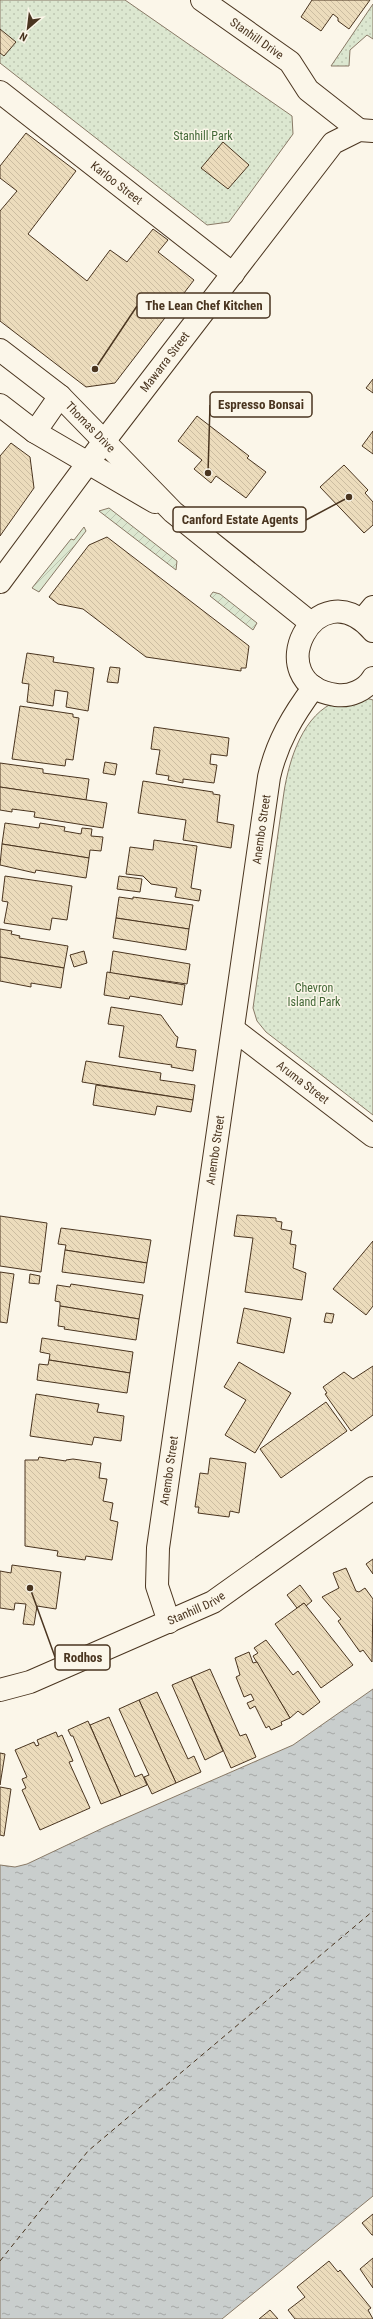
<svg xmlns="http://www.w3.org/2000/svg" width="373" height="2319" viewBox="0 0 373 2319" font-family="'Roboto Condensed',sans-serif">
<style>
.grass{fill:url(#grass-dots);stroke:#887966}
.garden{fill:url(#garden-furrows);stroke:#887966}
.water{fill:url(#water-ripples);stroke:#887966}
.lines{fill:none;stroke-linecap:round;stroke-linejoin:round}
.ferry{stroke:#4a3520;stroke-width:1;stroke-dasharray:5 4;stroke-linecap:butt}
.building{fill:url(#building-back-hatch);stroke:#4a3520}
.street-casing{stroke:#4a3520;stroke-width:24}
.secondary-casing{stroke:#4a3520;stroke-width:24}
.street{stroke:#fbf6e9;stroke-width:22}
.secondary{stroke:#fbf6e9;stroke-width:22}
.labels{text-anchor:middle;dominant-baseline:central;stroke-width:3;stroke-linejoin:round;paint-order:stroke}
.street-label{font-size:12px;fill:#4a3520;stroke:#fbf6e9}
.park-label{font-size:12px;fill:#436837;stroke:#fbf6e9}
.leader{fill:none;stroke:#4a3520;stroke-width:1.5}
.callout-dot{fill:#4a3520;stroke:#fbf6e9;stroke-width:1.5}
.callout{fill:#fbf6e9;stroke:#4a3520;stroke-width:1.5}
.callout-label{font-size:13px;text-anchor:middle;font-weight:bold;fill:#4a3520}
</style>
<defs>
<pattern id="grass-dots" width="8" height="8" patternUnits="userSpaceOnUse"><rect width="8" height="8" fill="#dce7d0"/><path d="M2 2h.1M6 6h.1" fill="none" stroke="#bec7b2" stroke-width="1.8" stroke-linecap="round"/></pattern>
<pattern id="garden-furrows" width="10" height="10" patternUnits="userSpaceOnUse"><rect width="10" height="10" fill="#dce7d0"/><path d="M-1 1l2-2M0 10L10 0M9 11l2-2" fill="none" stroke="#bec7b2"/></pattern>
<pattern id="water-ripples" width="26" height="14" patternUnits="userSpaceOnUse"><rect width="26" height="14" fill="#c9cecd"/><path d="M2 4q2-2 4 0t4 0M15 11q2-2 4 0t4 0" fill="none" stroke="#a5a8a6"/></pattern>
<pattern id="building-back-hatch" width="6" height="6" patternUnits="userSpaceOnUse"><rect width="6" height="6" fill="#ecdcbc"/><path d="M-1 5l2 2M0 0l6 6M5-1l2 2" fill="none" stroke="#ccbda1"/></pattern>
</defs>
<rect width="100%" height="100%" fill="#fbf6e9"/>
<!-- grass -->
<g class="grass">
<polygon points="0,0 125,0 292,116 293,134 229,222 207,225 0,63"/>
<polygon points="373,4 373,39 367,35 350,50 349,66 331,66"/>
<path d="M366 698 373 700V1115L266 1032 257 1021 253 1008 284 792C289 760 303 713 338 701 346 698 357 699 366 698Z"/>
</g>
<!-- garden -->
<g class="garden">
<polygon points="109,508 177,561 176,570 99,511"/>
<polygon points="84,527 86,531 39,592 32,588 71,539 74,540"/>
<polygon points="213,592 220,594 257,623 253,630 210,596"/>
</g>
<!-- water -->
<polygon class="water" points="373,1689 373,2196 222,2319 0,2319 0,1865 15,1867 27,1864 105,1827 293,1745"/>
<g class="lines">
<!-- ferry -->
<polyline class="ferry" points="0,2261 88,2151 373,1911"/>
</g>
<!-- building -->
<g class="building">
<polygon points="312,0 370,0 349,29 338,21 338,18 333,14 321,31 301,17"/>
<polygon points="0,29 16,42 4,56 0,53"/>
<polygon points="26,133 76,171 28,234 87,281 110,250 127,262 153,229 168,240 158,252 194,280 115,383 86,387 0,321 0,211 17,191 0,178 0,166"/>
<polygon points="223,142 249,165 228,189 201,168"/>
<polygon points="373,379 373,393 366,388"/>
<polygon points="197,416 249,456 247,458 266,472 246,498 216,476 211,483 194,469 202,460 178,441"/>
<polygon points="373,431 373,454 362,446"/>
<polygon points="11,443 30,457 34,488 0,536 0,456"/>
<polygon points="344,465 368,490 365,493 373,502 373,525 364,533 320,487"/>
<polygon points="107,537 249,646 246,668 241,668 241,671 146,657 83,609 58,604 49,597 89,545"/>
<polygon points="27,653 54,657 53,662 94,668 88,711 66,707 68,692 55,690 53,706 27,702 29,684 22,683"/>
<polygon points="110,667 120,668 118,683 107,682"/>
<polygon points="20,706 73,714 73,717 79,718 73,760 66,759 65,766 12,759"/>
<polygon points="154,727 229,738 227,756 211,754 210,764 217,765 214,783 183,779 183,783 168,780 169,776 156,774 160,750 151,749"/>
<polygon points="105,762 117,764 115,775 103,773"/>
<polygon points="0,763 43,769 43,773 89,779 86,800 0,787"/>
<polygon points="143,781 213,792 213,794 220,795 217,822 234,825 231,848 183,840 186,820 138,813"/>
<polygon points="0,787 107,803 103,828 34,817 35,812 12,809 12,812 0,810"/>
<polygon points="5,823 39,828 40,823 65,827 64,831 81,834 82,828 92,829 91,836 103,837 101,851 90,850 89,858 2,844"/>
<polygon points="154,840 197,846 191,888 201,890 199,901 175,897 177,888 151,884 143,876 126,874 130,847 153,850"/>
<polygon points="2,844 89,858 86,878 36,870 35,873 0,865"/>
<polygon points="5,876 72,886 67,920 52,918 50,930 4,923 8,902 2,901"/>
<polygon points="119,876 142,879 140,892 117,889"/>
<polygon points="119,897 133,899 133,897 193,905 189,929 116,918"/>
<polygon points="116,918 189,929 186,950 113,938"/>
<polygon points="0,929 12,931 11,934 20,936 19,938 68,946 64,968 0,957"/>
<polygon points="84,951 87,963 74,967 70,955"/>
<polygon points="113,951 190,964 187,984 110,973"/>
<polygon points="0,957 64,968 61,988 31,983 31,987 0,981"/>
<polygon points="107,972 185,985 182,1005 130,996 129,999 104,995"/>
<polygon points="111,1007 161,1015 176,1036 178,1037 176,1047 196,1050 193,1071 171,1067 172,1065 119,1057 124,1026 108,1024"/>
<polygon points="86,1061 161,1073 160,1080 195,1085 193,1100 82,1082"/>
<polygon points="96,1085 193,1100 191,1112 157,1106 155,1115 93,1105"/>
<polygon points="237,1215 276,1218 276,1221 282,1222 281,1229 292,1231 290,1244 296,1245 293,1268 306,1273 302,1300 245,1292 253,1238 234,1236"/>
<polygon points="0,1216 47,1223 41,1272 0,1266"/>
<polygon points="61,1228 151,1240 147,1263 65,1250 66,1245 58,1244"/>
<polygon points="373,1241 373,1306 366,1315 333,1289"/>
<polygon points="65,1250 147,1263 144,1283 62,1272"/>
<polygon points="0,1272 14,1274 7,1323 0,1322"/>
<polygon points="30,1274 40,1276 39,1284 29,1283"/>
<polygon points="71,1284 143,1295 139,1319 60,1306 60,1302 55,1301 57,1285 70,1287"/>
<polygon points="60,1306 139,1319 136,1340 64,1329 65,1327 58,1326"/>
<polygon points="244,1308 291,1318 284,1353 237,1343"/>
<polygon points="326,1313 334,1314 332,1323 324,1322"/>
<polygon points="42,1338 133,1352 130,1373 49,1360 50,1354 40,1352"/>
<polygon points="49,1360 130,1373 127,1393 37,1380 39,1364 48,1365"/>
<polygon points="239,1362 291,1393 255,1453 225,1435 246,1400 224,1387"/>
<polygon points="373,1366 373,1415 351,1431 325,1394 327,1393 323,1387 344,1372 353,1379"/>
<polygon points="36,1394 99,1404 97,1412 124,1416 121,1441 94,1437 92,1445 30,1436"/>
<polygon points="326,1402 347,1431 281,1478 260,1449"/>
<polygon points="39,1457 66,1461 66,1460 73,1459 101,1463 99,1478 107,1479 103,1501 113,1503 110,1520 118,1522 112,1560 86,1556 85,1560 57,1556 58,1551 25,1546 25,1460 38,1460"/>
<polygon points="210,1458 246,1463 239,1513 230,1511 229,1517 198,1513 199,1507 195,1507 200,1473 208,1474"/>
<polygon points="373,1559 373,1574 366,1564"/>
<polygon points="12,1565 61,1572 56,1609 37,1606 34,1625 23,1624 26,1604 15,1603 14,1610 0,1608 0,1571 11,1573"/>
<polygon points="346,1568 356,1591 359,1592 365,1588 373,1599 372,1662 363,1650 360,1652 338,1621 341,1619 322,1597 339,1588 333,1573"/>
<polygon points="300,1585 312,1601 306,1606 304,1603 297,1608 287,1595"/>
<polygon points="304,1603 353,1665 321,1688 275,1624"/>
<polygon points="266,1640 293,1675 298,1671 320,1702 303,1715 298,1711 290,1718 253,1656 258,1653 254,1648"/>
<polygon points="249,1652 253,1663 257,1662 290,1718 281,1722 282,1725 271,1730 269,1726 266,1728 255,1706 250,1709 247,1703 254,1700 251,1694 244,1697 236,1677 240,1675 235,1658"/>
<polygon points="210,1669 240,1736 246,1734 256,1757 231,1768 191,1677"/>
<polygon points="191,1677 223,1751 205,1760 172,1685"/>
<polygon points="157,1692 188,1759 194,1756 201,1772 176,1783 139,1700"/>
<polygon points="139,1700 176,1783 152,1794 144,1777 149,1775 119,1709"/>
<polygon points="109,1717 135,1777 142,1774 147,1785 121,1796 90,1725"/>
<polygon points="88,1721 121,1796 101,1804 73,1736 71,1736 68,1730"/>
<polygon points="56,1732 58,1737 62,1735 73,1761 69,1762 90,1808 40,1830 22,1790 26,1788 22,1779 27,1777 15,1750 34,1742 36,1746 39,1745 37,1740"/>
<polygon points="0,1753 5,1754 0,1785"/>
<polygon points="0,1787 11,1789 4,1836 0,1835"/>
<polygon points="373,2214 373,2235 372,2235 362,2223"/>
<polygon points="373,2258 373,2288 360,2269"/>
<polygon points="329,2261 338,2272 340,2270 371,2308 368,2310 373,2319 295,2319 288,2310 305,2297 297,2287"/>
<polygon points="270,2310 278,2319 259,2319"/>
</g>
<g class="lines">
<defs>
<g id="street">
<path id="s1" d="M202 0 290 62 308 90 359 130"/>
<path id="s2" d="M0 92 233 274"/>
<path id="s3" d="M0 582 105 440 333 143 359 130 373 131"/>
<polyline points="363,619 373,607"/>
<path id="s4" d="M233 1029 373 1136"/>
<path id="s5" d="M169 1622 157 1586 158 1548 269 777C277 742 293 715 314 687"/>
<path id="s6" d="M0 1690 30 1682 213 1602 373 1488"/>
</g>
<g id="secondary">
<path id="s7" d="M0 350 60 396 173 512 311 623"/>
<polyline points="0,405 35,432 155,502"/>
<polyline points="35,432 60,396"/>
<path d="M373 631C316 566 257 684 336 695 350 697 366 690 373 678"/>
</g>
</defs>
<!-- street casing -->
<use href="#street" class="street-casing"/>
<!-- secondary casing -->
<use href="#secondary" class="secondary-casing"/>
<!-- street -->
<use href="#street" class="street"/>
<!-- secondary -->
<use href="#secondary" class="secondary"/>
</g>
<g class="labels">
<!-- street labels -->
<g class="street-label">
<text stroke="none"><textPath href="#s1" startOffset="67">Stanhill Drive</textPath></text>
<text stroke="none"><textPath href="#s2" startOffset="148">Karloo Street</textPath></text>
<text stroke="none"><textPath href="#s3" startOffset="275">Mawarra Street</textPath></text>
<text stroke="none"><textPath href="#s7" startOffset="119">Thomas Drive</textPath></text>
<text stroke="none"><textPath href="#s5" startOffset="802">Anembo Street</textPath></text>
<text stroke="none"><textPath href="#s4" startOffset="88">Aruma Street</textPath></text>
<text stroke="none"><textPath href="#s5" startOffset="478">Anembo Street</textPath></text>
<text stroke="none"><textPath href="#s5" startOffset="154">Anembo Street</textPath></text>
<text stroke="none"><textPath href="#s6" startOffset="213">Stanhill Drive</textPath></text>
</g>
<!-- park labels -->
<g class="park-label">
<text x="203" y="136">Stanhill Park</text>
<text x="314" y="988">Chevron<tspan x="314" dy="14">Island Park</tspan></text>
</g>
</g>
<!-- callouts -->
<path class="leader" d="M95 369L137 306M208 473L210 405M349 497L306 520M30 1588L55 1657"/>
<g class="callout-dot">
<circle cx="95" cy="369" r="4"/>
<circle cx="208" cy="473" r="4"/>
<circle cx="349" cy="497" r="4"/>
<circle cx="30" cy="1588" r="4"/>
</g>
<g class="callout">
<rect x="137" y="293" width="133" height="25" rx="4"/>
<rect x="210" y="392" width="102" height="25" rx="4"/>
<rect x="173" y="507" width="133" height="25" rx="4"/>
<rect x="55" y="1645" width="55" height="25" rx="4"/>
</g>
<g class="callout-label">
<text x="204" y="310">The Lean Chef Kitchen</text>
<text x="261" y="409">Espresso Bonsai</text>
<text x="240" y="524">Canford Estate Agents</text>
<text x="83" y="1662">Rodhos</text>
</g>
<!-- north arrow -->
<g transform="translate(28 28) rotate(208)" stroke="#fbf6e9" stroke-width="3" paint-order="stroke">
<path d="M0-3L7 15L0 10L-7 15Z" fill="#4a3520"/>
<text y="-6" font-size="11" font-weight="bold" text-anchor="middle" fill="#4a3520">N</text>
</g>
</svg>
